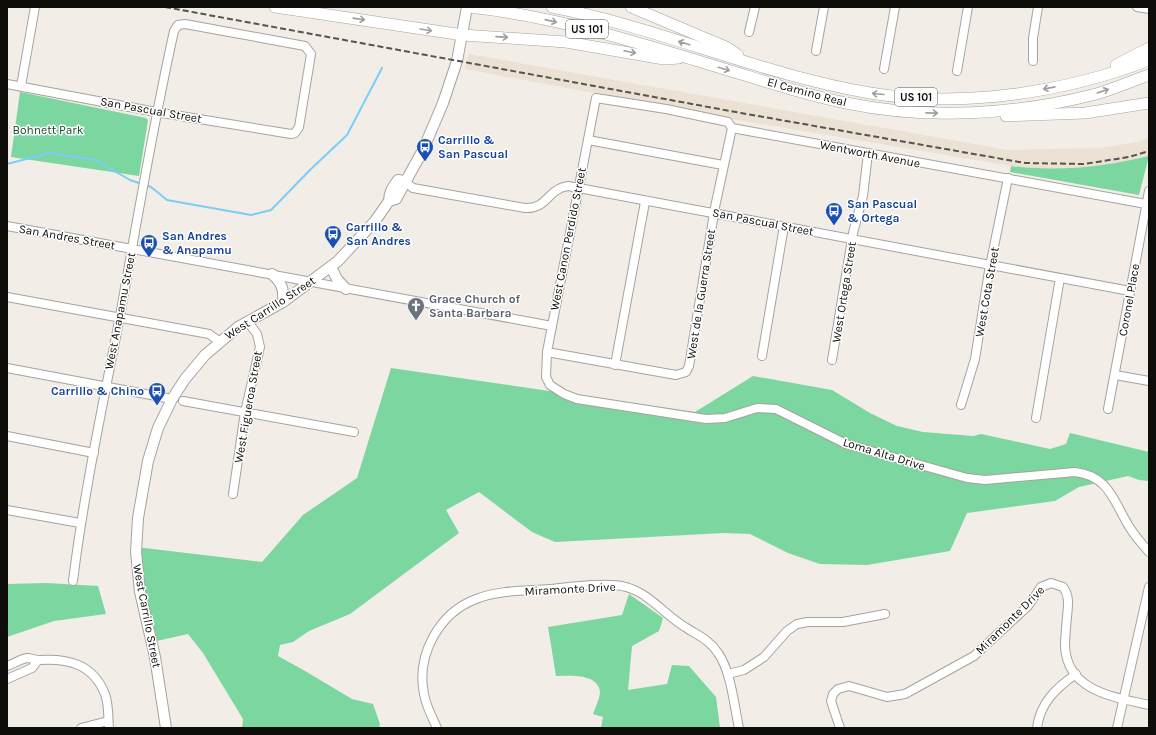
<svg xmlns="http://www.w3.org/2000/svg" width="1156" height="735" viewBox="0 0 1156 735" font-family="Karla,sans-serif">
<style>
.built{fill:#ebe2d5}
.green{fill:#7bd6a0}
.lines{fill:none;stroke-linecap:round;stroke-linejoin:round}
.stream{stroke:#7ccdf7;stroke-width:2}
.minor-casing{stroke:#a7a39c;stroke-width:10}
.major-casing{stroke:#a7a39c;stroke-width:12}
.highway-casing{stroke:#a7a39c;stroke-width:12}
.minor{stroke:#fff;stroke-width:8}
.major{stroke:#fff;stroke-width:10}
.highway{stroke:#fff;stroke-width:11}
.rail{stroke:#56544f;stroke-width:2;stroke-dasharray:6 3;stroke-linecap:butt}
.oneway{stroke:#9f9e9d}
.labels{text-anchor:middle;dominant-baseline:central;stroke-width:3;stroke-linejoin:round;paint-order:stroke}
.shield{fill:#fff;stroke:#565654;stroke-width:1}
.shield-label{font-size:11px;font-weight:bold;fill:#0e0d0a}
.street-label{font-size:12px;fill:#0e0d0a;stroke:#fff}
.park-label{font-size:12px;fill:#1b442c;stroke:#fff}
.transit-label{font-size:12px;font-weight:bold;fill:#164399;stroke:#fff;text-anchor:start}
.worship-label{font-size:12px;font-weight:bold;fill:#5b616d;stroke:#fff;text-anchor:start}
</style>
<rect width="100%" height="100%" fill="#f2ede6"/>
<!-- built -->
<polygon class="built" points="469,54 1008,150 1100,148 1138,142 1149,137 1149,156 1104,166 1071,169 1047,170 1011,166 726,118 465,69"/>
<!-- green -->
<g class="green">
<polygon points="20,92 146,118 148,120 139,176 11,157"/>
<path d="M1149 156 1139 195 1010 172 1011 166C1060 172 1102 167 1149 156Z"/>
<polygon points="391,368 695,412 753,376 832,390 870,413 897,426 923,432 973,436 981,434 1050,449 1066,444 1070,433 1149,452 1149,481 1139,480 1128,476 1079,487 1055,501 967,513 950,551 867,565 820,564 788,553 750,534 724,533 555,542 532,532 479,492 446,510 459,533 350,614 309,631 293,642 280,645 278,656 305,671 352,699 373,704 380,724 379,728 242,728 243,719 203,653 188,634 152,642 136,547 262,562 303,515 357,478"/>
<polygon points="47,583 98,586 106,614 54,621 7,637 7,584"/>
<path d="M629 594 663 618 659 631 632 646 628 690 667 684 672 665 689 666 716 697 720 728H601L603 717 593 714C595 708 600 698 600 692 598 673 569 676 556 676L548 627 622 615Z"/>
</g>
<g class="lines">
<!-- stream -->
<g class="stream">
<polyline points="7,164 50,153 95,160 130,180 142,184"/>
<polyline points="146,185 151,187 167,200 251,215 271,210 311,169 347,135 382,68"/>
</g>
<defs>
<g id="minor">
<polyline points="1137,7 1149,9"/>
<polyline points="749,32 755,7"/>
<polyline points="816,51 824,7"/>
<polyline points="1033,61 1033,38 1038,7"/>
<polyline points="884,69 895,7"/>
<polyline points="957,71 968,7"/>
<path d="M7 84 156 112 291 134 295 133 299 127 311 54 305 46 185 24 178 25 174 31C153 125 137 221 120 316 103 404 84 492 73 581"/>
<polyline points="21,86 35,7"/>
<polyline points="588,140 723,165"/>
<path d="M404 181 413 188 525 208C548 209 547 189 568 186L1130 291"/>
<path d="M1146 204 732 128 728 122 666 109 596 98 547 352 546 377 550 385 564 394 577 399 706 419 725 418 757 408 776 409 846 444 967 478 985 480 1075 472C1110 476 1114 503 1130 528 1135 536 1142 544 1149 552"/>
<polyline points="7,226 552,326"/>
<polyline points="7,297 209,334 220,342"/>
<polyline points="547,352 676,375 686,372 689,366 715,207 732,128"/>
<polyline points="762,356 784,226"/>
<polyline points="832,360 853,233 863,196 868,153"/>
<polyline points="615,365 645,202"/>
<polyline points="7,368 172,399"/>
<polyline points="1115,375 1149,381"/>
<polyline points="183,401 354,432"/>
<polyline points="961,405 975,359 989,271 1008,178"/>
<polyline points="1108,409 1149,191"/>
<polyline points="1036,418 1060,278"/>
<polyline points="7,436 94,453"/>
<polyline points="233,494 245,412 260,347 257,334 248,322"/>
<polyline points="7,510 80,523"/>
<path d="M7 666C13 664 21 659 27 658 31 658 35 660 39 660 68 658 93 664 105 694 109 705 108 717 109 728"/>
<polyline points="728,674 744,670 764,657 787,631 797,624 808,622 843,622 885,614"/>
<polyline points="7,679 32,668 38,660"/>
<polyline points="81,728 108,721"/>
<path d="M437 728C432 717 426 706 424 694 416 655 439 613 476 599 499 590 526 591 550 589 571 587 607 582 626 587 649 593 665 615 685 627 697 635 710 640 718 653 731 671 734 705 739 728"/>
<path d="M840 728 831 701 833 694 838 689 849 686 887 697 905 694 974 656 1028 606 1041 587 1051 583 1063 587C1070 596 1068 606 1067 617 1066 627 1065 637 1065 647 1068 692 1115 697 1149 705"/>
<path d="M1037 728C1040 703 1056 688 1076 674"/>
<polyline points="1117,728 1149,587"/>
</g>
<g id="major">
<path d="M389 201C389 192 393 187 398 180L404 181"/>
<polyline points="331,267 337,279 346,289"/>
<path d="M272 274C282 283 284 289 283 302"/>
<polyline points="166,728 155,657 140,592 136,552 138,518 148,461 158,428 172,399 185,379 205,355 238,327 283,302 338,261 375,221 389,201 396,199 423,150 443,103 457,61 467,7"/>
</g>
<g id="highway">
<polyline points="275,7 463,35 566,42 664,59 679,58"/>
<path d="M469 7C562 17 652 47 741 74 776 85 810 96 846 103 928 120 1015 115 1096 94 1114 89 1131 81 1149 75"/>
<path d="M552 7C660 28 762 75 870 93 961 108 1064 93 1149 60"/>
<polyline points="631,7 726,47 738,55"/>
<polyline points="1116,65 1149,48"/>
<polyline points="1006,116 1085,113 1149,103"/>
</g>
</defs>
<!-- minor casing -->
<use href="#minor" class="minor-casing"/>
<!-- major casing -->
<use href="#major" class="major-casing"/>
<!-- highway casing -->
<use href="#highway" class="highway-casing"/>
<!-- minor -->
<use href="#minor" class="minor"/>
<!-- major -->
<use href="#major" class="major"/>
<!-- highway -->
<use href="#highway" class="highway"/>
<!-- rail -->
<polyline class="rail" points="165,7 741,113 1025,163 1084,164 1129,157 1149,151"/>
</g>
<!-- one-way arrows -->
<defs><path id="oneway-shaft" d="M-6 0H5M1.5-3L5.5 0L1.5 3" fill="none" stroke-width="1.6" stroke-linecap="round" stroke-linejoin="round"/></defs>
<g class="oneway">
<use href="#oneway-shaft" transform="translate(359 19) rotate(8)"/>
<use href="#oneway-shaft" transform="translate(551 21) rotate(13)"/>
<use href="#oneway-shaft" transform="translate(426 30) rotate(9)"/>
<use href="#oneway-shaft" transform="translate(502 37) rotate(4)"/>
<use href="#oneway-shaft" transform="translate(684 43) rotate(-164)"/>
<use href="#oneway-shaft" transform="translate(630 52) rotate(12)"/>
<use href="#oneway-shaft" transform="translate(724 69) rotate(17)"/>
<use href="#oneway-shaft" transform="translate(1049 88) rotate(169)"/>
<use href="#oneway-shaft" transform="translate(1103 91) rotate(-19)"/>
<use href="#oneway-shaft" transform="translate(878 94) rotate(-175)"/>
<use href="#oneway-shaft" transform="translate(932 113) rotate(1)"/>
</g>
<!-- icons -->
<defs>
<symbol id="bus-pin" viewBox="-11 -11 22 30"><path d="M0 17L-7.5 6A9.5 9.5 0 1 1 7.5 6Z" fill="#1a4fb4" stroke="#fff"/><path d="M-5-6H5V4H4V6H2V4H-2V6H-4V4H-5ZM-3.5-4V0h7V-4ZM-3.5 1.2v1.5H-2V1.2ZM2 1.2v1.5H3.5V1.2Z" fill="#fff"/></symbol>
<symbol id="church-pin" viewBox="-11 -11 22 30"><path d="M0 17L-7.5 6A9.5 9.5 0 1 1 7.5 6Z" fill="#6b7280" stroke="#fff"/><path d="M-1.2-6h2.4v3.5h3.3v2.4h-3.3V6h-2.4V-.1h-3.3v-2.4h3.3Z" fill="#fff"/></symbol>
</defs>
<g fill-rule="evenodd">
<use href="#bus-pin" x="415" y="137" width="20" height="27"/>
<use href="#bus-pin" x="824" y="201" width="20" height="27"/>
<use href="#bus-pin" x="323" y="224" width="20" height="27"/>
<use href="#bus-pin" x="139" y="233" width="20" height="27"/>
<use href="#church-pin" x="406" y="296" width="20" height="27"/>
<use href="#bus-pin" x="147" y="381" width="20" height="27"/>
</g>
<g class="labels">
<!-- shield labels -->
<g class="shield">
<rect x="566" y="20" width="42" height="18" rx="3"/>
<rect x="895" y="88" width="42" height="18" rx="3"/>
</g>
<g class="shield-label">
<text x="587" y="29">US 101</text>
<text x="916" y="97">US 101</text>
</g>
<!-- street labels -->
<g class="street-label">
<text transform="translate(807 92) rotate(15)">El Camino Real</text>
<text transform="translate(151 110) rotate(10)">San Pascual Street</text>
<text transform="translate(870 154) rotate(11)">Wentworth Avenue</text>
<text transform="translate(763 222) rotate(11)">San Pascual Street</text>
<text transform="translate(67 237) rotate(10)">San Andres Street</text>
<text transform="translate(568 239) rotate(-79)">West Canon Perdido Street</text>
<text transform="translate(844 292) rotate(-81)">West Ortega Street</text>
<text transform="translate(987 292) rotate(-80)">West Cota Street</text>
<text transform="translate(701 294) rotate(-81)">West de la Guerra Street</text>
<text transform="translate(1129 300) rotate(-80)">Coronel Place</text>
<text transform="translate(270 308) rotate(-33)">West Carrillo Street</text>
<text transform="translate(120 311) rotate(-79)">West Anapamu Street</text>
<text transform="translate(248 407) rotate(-80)">West Figueroa Street</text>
<text transform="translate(884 454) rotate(17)">Loma Alta Drive</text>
<text transform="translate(570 589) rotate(-3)">Miramonte Drive</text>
<text transform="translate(147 616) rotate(79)">West Carrillo Street</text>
<text transform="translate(1010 620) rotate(-45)">Miramonte Drive</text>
</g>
<!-- park labels -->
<g class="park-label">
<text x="48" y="130">Bohnett Park</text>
</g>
<!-- transit labels -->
<g class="transit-label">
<text x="438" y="140">Carrillo &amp;<tspan x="438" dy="14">San Pascual</tspan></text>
<text x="847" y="204">San Pascual<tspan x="847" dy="14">&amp; Ortega</tspan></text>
<text x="346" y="227">Carrillo &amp;<tspan x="346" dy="14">San Andres</tspan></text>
<text x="162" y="236">San Andres<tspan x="162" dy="14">&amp; Anapamu</tspan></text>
<text x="144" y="391" text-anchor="end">Carrillo &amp; Chino</text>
</g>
<!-- worship labels -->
<g class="worship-label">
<text x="429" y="299">Grace Church of<tspan x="429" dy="14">Santa Barbara</tspan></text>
</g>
</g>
<!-- border -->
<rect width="1156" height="735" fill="none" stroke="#0e0d0a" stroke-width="16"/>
</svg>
